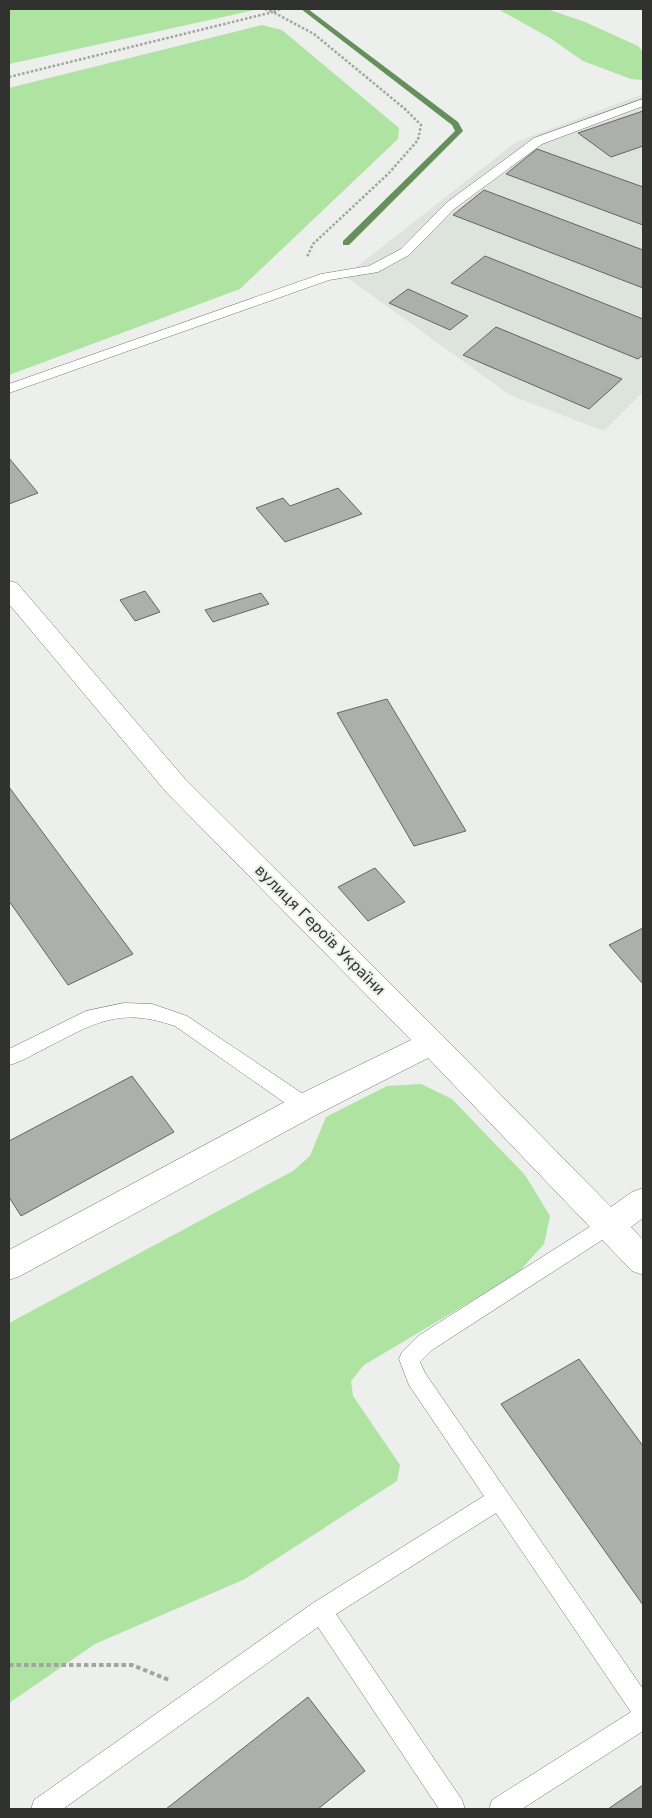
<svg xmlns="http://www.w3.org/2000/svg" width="652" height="1818" viewBox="0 0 652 1818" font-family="'DejaVu Sans',sans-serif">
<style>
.built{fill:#dce4db}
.green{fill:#aee3a2}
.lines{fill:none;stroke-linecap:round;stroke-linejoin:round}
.stream{fill:#65905b;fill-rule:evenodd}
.building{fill:#acafab;stroke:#636662}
.lane-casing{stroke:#757774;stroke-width:1}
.street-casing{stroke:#757774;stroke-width:1}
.path-far1{stroke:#a2a4a1;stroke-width:2.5;stroke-dasharray:2.5 2;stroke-linecap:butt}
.path{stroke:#a2a4a1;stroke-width:4;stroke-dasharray:4.5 3;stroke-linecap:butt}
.lane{fill:#fff;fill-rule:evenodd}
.street{fill:#fff;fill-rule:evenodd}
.labels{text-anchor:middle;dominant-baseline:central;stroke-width:4;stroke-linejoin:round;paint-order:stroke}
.street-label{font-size:15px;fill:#313230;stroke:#ecefeb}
</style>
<rect width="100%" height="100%" fill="#ecefeb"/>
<!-- built -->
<polygon class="built" points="643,94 643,392 604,431 510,395 345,276 516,142"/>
<!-- green -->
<g class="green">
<polygon points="9,9 259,9 9,64"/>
<polygon points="498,9 547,9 585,22 638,46 643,52 643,80 631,79 583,61 550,38"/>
<polygon points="262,25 282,30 399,128 398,139 240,289 9,375 9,88"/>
<polygon points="421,1084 452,1099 525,1175 550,1216 544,1244 517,1274 364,1365 351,1381 353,1396 400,1465 397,1481 245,1579 95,1644 9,1703 9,1323 293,1171 310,1156 326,1117 387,1086"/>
</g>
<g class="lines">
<!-- stream -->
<polygon class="stream" points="301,9 308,9 458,122 463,131 349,245 343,245 343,241 455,131 452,125"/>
</g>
<!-- building -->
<g class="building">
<polygon points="643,111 643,146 611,157 578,133"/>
<polygon points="537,149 643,187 643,225 506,174"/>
<polygon points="484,190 643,250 643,288 453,215"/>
<polygon points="485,256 643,319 643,355 638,359 451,283"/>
<polygon points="408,289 468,316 450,330 389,303"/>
<polygon points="496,327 622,379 589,409 463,355"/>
<polygon points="9,458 38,493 9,504"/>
<polygon points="338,488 362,514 285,542 256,508 283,498 290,506"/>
<polygon points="145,591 160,612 135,621 120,600"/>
<polygon points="261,593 269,604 213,622 205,610"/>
<polygon points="387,699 466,831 414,846 337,713"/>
<polygon points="9,787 133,954 68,985 9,901"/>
<polygon points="375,868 405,902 368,921 338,887"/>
<polygon points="643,928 643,984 609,945"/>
<polygon points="132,1076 174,1132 21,1216 9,1197 9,1141"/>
<polygon points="579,1359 643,1446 643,1605 501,1404"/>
<polygon points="308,1697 365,1771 318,1809 166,1809"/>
<polygon points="643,1785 643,1809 608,1809"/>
</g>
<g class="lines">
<defs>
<g id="lane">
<polygon points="643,99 643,106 542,144 454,209 409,255 378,272 329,280 9,393 9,384 321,274 369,266 401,249 446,203 534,138"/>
<path d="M124 1003 152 1004 187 1016 312 1100 314 1106 312 1112 305 1114 298 1112 175 1026C118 1006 93 1024 44 1049 32 1055 21 1062 9 1065V1049L86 1011Z"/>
<polygon points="609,1216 616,1219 619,1225 616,1231 432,1350 420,1362 425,1373 643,1689 643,1731 522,1809 489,1809 492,1800 631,1712 496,1513 336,1614 462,1800 465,1809 439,1809 318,1627 63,1809 31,1809 34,1800 313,1603 484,1496 409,1385 399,1359 402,1352 418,1336 602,1219"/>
</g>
<polygon id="street" points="9,581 17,583 185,779 442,1035 611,1207 632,1192 643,1188 643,1218 631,1227 643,1240 643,1275 632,1271 428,1058 316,1115 20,1276 9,1280 9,1250 294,1097 411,1040 167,793 9,604"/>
</defs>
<!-- lane casing -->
<use href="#lane" class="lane-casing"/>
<!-- street casing -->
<use href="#street" class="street-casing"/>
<!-- path-far1 -->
<g class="path-far1">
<polyline points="265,9 273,12"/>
<polyline points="280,9 273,12 314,34 405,109 421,125 418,140 389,173 313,244 307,257"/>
<polyline points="9,77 273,12"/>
</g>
<!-- path -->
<polyline class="path" points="9,1665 132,1665 169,1680"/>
<!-- lane -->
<use href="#lane" class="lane"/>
<!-- street -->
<use href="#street" class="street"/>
</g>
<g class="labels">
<!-- street labels -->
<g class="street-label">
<text transform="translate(320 930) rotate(45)">вулиця Героїв України</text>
</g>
</g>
<!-- border -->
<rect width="652" height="1818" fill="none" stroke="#313230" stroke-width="20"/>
</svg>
